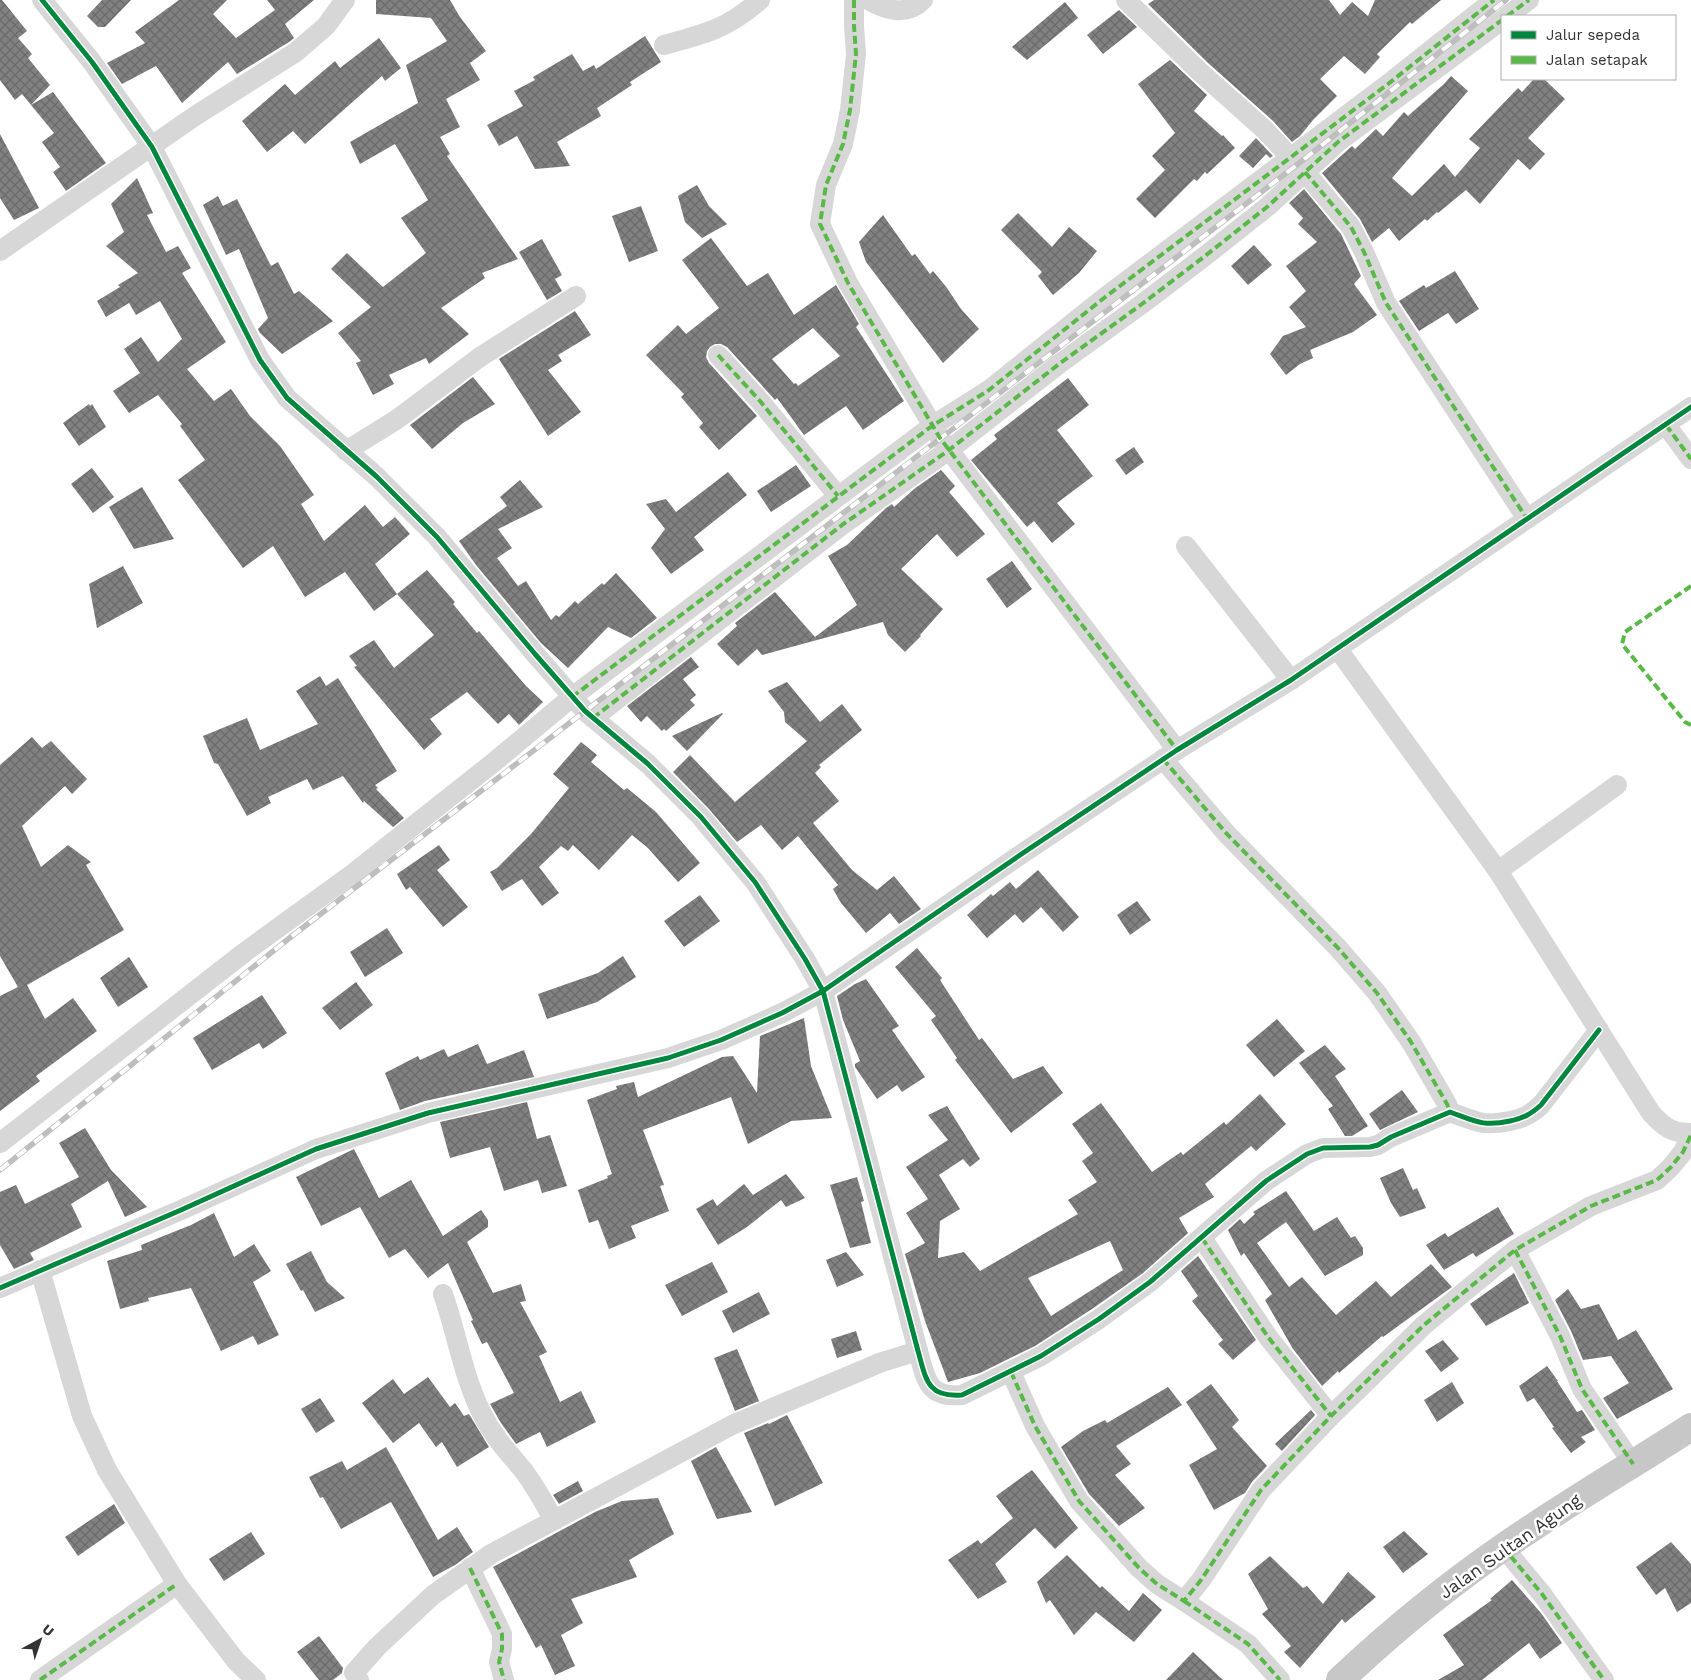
<svg xmlns="http://www.w3.org/2000/svg" width="1691" height="1680" viewBox="0 0 1691 1680" font-family="'Work Sans',sans-serif">
<style>
.building{fill:url(#building-cross-hatch);fill-rule:evenodd}
.lines{fill:none;stroke-linecap:round;stroke-linejoin:round}
.minor{stroke:#d7d7d7;stroke-width:20}
.trunk{stroke:#c7c7c7;stroke-width:28}
.rail-casing{stroke:#bebebe;stroke-width:5.5}
.rail{stroke:#fff;stroke-width:4;stroke-dasharray:11;stroke-linecap:butt}
.quiet{stroke:#58b947;stroke-width:4;stroke-dasharray:8 4;stroke-linecap:butt}
.cycleway-casing{stroke:#fff;stroke-width:8}
.cycleway{stroke:#00873e;stroke-width:5}
.labels{text-anchor:middle;dominant-baseline:central;stroke-width:5;stroke-linejoin:round;paint-order:stroke}
.street-label{font-size:18px;fill:#333;stroke:#fff}
</style>
<defs>
<pattern id="building-cross-hatch" width="8" height="8" patternUnits="userSpaceOnUse" patternTransform="scale(1.25)"><rect width="8" height="8" fill="#818181"/><path d="M0 0l8 8M0 8l8-8" fill="none" stroke="#6a6a6a"/></pattern>
</defs>
<rect width="100%" height="100%" fill="#fff"/>
<!-- building -->
<g class="building">
<polygon points="0,0 2,0 27,31 18,38 32,54 28,58 50,85 31,105 53,92 106,163 66,191 53,172 60,167 42,142 54,133 22,94 15,100 0,80"/>
<polygon points="102,0 131,0 105,27 98,27 87,16"/>
<polygon points="179,0 227,0 213,14 236,38 275,10 267,0 314,0 285,24 294,38 289,42 237,74 228,62 182,103 156,66 122,84 107,63 145,43 135,32"/>
<polygon points="376,0 450,0 460,17 486,51 470,63 480,80 446,99 460,127 440,137 450,154 447,156 518,259 482,273 485,278 441,308 469,334 429,364 426,358 389,375 394,384 373,395 356,363 361,361 338,333 371,307 331,269 347,253 383,287 426,253 401,218 428,200 395,144 360,164 350,142 418,103 406,65 447,41 431,18 376,14"/>
<polygon points="1154,0 1329,0 1340,15 1352,2 1368,16 1375,0 1441,0 1412,24 1410,22 1377,54 1380,57 1365,74 1344,56 1320,79 1337,96 1313,120 1300,136 1292,142 1273,121 1208,63 1148,4"/>
<polygon points="1065,2 1078,18 1027,60 1012,47"/>
<polygon points="1119,10 1137,27 1103,54 1087,35"/>
<polygon points="645,36 661,62 630,82 632,85 597,108 601,116 557,142 570,166 535,169 517,136 499,146 487,125 523,106 514,91 535,80 533,77 572,54 583,71 594,65 596,69"/>
<polygon points="379,38 401,68 385,81 382,76 305,144 293,131 267,152 242,121 285,84 295,95 335,61 340,68"/>
<polygon points="1170,60 1207,95 1194,111 1222,136 1223,135 1235,148 1207,174 1205,172 1197,181 1194,179 1155,218 1136,199 1165,170 1152,156 1175,133 1138,84"/>
<polygon points="1451,76 1468,91 1392,178 1412,196 1444,164 1455,177 1480,148 1469,139 1518,88 1522,92 1534,79 1544,79 1565,99 1528,138 1545,154 1530,170 1518,159 1480,204 1466,190 1438,213 1437,212 1427,221 1425,219 1399,241 1389,228 1372,242 1360,219 1322,173 1352,146 1355,149 1376,129 1383,136 1404,112 1408,116 1444,84"/>
<polygon points="0,134 39,208 14,220 0,198"/>
<polygon points="1256,138 1273,156 1270,158 1266,154 1253,168 1239,156"/>
<polygon points="137,178 153,213 147,215 166,252 178,246 191,268 182,273 226,342 187,369 214,401 231,389 250,416 280,446 314,495 301,504 324,541 365,505 383,527 395,517 410,534 375,564 397,594 374,611 345,572 305,597 273,546 243,568 178,480 205,460 180,426 182,424 158,395 129,413 113,391 140,373 124,349 141,337 158,362 182,339 160,301 136,315 129,303 106,317 97,301 120,287 118,285 138,273 106,246 124,232 111,204"/>
<polygon points="697,185 709,206 727,224 702,238 685,222 678,196"/>
<polygon points="1304,189 1341,234 1361,276 1354,284 1377,315 1353,332 1310,350 1313,358 1300,364 1286,375 1270,354 1283,336 1306,327 1289,307 1306,291 1286,266 1317,242 1298,224 1303,218 1289,203"/>
<polygon points="218,196 223,206 237,199 271,266 278,262 294,294 299,291 333,321 282,354 260,333 258,329 268,318 239,249 226,255 203,205"/>
<polygon points="641,206 658,251 629,262 612,216"/>
<polygon points="1018,213 1052,247 1069,227 1097,251 1079,273 1053,295 1038,276 1042,272 1001,230"/>
<polygon points="883,215 912,256 915,254 930,274 933,271 947,288 961,309 979,329 943,363 866,262 859,242"/>
<path d="M711 238 747 286 768 273 794 315 836 285 859 324 856 327 904 401 863 430 846 406 804 435 777 398 775 400 727 347 721 344H715L710 347 707 351 706 357 709 363 757 416 719 450 699 427 703 423 681 397 684 394 646 355 678 325 686 334 719 308 682 260ZM813 328 840 356 798 386 796 383 794 384 772 359Z"/>
<polygon points="542,239 562,275 555,279 562,291 547,300 519,252"/>
<polygon points="1254,245 1272,265 1248,285 1231,266"/>
<polygon points="1455,271 1479,309 1456,324 1448,313 1419,331 1399,301 1424,285 1426,288"/>
<polygon points="575,311 591,335 558,355 562,361 548,370 581,412 548,436 499,359"/>
<polygon points="473,377 495,404 463,423 432,449 410,425"/>
<polygon points="1068,378 1089,405 1057,430 1093,476 1057,503 1075,524 1052,543 1034,521 1027,527 971,460 997,439 994,435"/>
<polygon points="89,404 90,406 92,404 106,427 79,446 63,423"/>
<polygon points="1134,447 1144,462 1126,475 1115,460"/>
<polygon points="796,465 811,486 771,512 757,491"/>
<polygon points="92,468 114,497 93,513 71,484"/>
<polygon points="941,470 955,486 949,492 985,534 957,557 937,534 901,569 943,609 920,635 921,636 905,652 888,635 883,622 762,655 757,649 738,666 717,644 737,626 735,623 775,592 815,637 857,605 828,556 847,545 886,508 892,504 894,507 914,489"/>
<polygon points="728,472 747,495 694,537 704,550 671,574 651,548 665,529 646,504 666,499 676,512"/>
<polygon points="520,480 543,507 498,529 512,548 497,558 518,586 526,581 551,620 556,615 559,617 575,601 578,604 602,583 604,585 616,573 657,618 631,638 608,627 568,668 541,643 476,565 459,541 507,506 500,497"/>
<polygon points="142,487 174,539 134,549 109,507"/>
<polygon points="1012,561 1032,589 1007,608 986,579"/>
<polygon points="123,566 143,603 97,628 89,584"/>
<polygon points="427,570 455,602 453,604 477,633 479,631 526,686 543,702 519,725 509,714 498,724 467,692 430,719 442,734 424,750 354,667 357,666 349,656 374,640 394,668 434,635 397,594"/>
<polygon points="691,657 699,667 683,679 696,695 690,700 695,705 666,731 664,729 662,731 647,716 641,722 627,706"/>
<polygon points="320,676 326,686 338,678 397,771 375,785 378,788 376,789 404,818 393,827 364,801 363,803 343,776 313,790 307,779 268,797 271,803 247,816 218,764 214,763 203,736 247,718 260,750 318,724 296,691"/>
<polygon points="787,682 820,722 842,704 862,730 819,765 821,767 815,773 839,801 813,823 852,870 877,890 894,876 921,909 899,924 890,913 866,933 841,903 833,889 838,885 798,836 782,850 761,825 737,842 709,809 673,772 690,755 735,802 807,741 785,722 784,712 768,691"/>
<polygon points="722,713 723,714 687,751 672,736"/>
<polygon points="32,737 42,748 51,741 87,779 72,794 65,786 22,826 41,867 68,845 91,862 86,865 124,930 27,985 45,1019 73,998 97,1031 36,1076 40,1081 0,1111 0,996 18,987 0,956 0,765"/>
<polygon points="581,742 597,755 591,762 624,790 627,788 656,812 700,863 678,882 648,848 632,835 599,870 573,845 568,851 561,846 539,867 559,893 542,906 522,879 502,891 490,872 497,868 531,834 569,788 553,774"/>
<polygon points="439,845 450,860 437,870 468,907 443,927 410,887 406,890 397,874"/>
<polygon points="1038,870 1079,917 1063,932 1041,907 1023,923 1015,914 987,938 967,915 991,894 993,896 1010,882 1016,889"/>
<polygon points="700,895 720,921 684,947 664,921"/>
<polygon points="1137,901 1151,920 1130,935 1117,915"/>
<polygon points="387,928 403,953 365,977 350,952"/>
<polygon points="917,948 942,978 940,980 979,1040 982,1038 1013,1079 1043,1066 1063,1093 1011,1133 955,1060 957,1058 931,1020 936,1016 895,967"/>
<polygon points="623,956 636,977 597,1002 547,1019 538,994 598,973"/>
<polygon points="129,957 148,987 118,1007 100,978"/>
<polygon points="866,979 899,1026 892,1030 925,1077 902,1092 897,1085 877,1099 855,1067 855,1064 860,1061 843,1020 837,996 855,984"/>
<polygon points="356,982 373,1005 340,1030 322,1008"/>
<polygon points="262,995 287,1033 263,1049 259,1043 212,1070 193,1038"/>
<polygon points="804,1018 811,1066 832,1118 791,1121 748,1144 731,1097 643,1130 664,1185 660,1186 669,1211 631,1226 636,1238 609,1249 598,1220 589,1223 578,1190 608,1178 607,1176 612,1174 587,1100 617,1089 616,1086 634,1082 638,1097 722,1057 733,1056 757,1093 760,1036"/>
<polygon points="1277,1019 1305,1051 1274,1077 1246,1045"/>
<polygon points="478,1044 487,1064 524,1050 534,1077 425,1101 400,1110 385,1073 418,1056 420,1060 444,1049 448,1057"/>
<polygon points="1325,1045 1346,1069 1335,1076 1368,1126 1352,1136 1345,1136 1328,1109 1333,1106 1299,1063"/>
<polygon points="1402,1090 1418,1112 1380,1130 1369,1114"/>
<path d="M1260 1094 1286 1124 1256 1151 1251 1146 1205 1184 1214 1197 1179 1218 1188 1233 1143 1273 1092 1309 1035 1346 980 1373 948 1382 925 1321 905 1254 925 1243 906 1213 928 1199 906 1167 948 1140 928 1115 947 1106 980 1159 970 1167 963 1159 939 1175 960 1209 940 1221 938 1258 964 1252 980 1271 1078 1214 1068 1200 1097 1182 1082 1161 1093 1153 1072 1124 1101 1103 1152 1172 1181 1152 1183 1155 1224 1122 1226 1125ZM1110 1241 1123 1270 1051 1316 1028 1278Z"/>
<polygon points="527,1102 537,1139 550,1135 567,1186 542,1193 538,1180 504,1191 490,1147 450,1158 440,1122"/>
<polygon points="85,1128 111,1170 147,1207 125,1217 108,1181 71,1204 82,1227 30,1253 34,1260 14,1269 0,1245 0,1192 16,1185 25,1204 79,1177 59,1143"/>
<polygon points="354,1149 379,1198 411,1180 443,1236 481,1210 488,1220 488,1227 467,1242 493,1293 521,1284 526,1301 520,1302 547,1352 539,1356 560,1402 581,1391 596,1422 547,1447 540,1432 516,1444 501,1423 490,1404 514,1393 487,1342 482,1344 471,1321 473,1320 448,1263 428,1278 405,1249 389,1258 360,1207 321,1226 296,1177"/>
<polygon points="1403,1168 1413,1190 1417,1188 1426,1208 1400,1217 1391,1203 1380,1178"/>
<polygon points="786,1174 805,1198 786,1207 781,1200 747,1227 718,1245 696,1209 713,1199 717,1206 744,1184 753,1195"/>
<polygon points="857,1177 864,1201 861,1202 871,1243 850,1248 830,1185"/>
<polygon points="1286,1191 1314,1231 1337,1217 1351,1238 1355,1236 1363,1248 1363,1255 1325,1276 1286,1222 1257,1243 1289,1287 1302,1277 1336,1315 1376,1281 1391,1297 1431,1264 1452,1287 1383,1337 1382,1336 1339,1373 1338,1371 1322,1386 1293,1349 1265,1300 1272,1294 1244,1253 1241,1256 1228,1230 1240,1219 1244,1224 1255,1214 1253,1212"/>
<polygon points="1498,1207 1514,1234 1476,1257 1473,1253 1444,1270 1426,1245 1445,1233 1448,1237"/>
<polygon points="214,1213 234,1257 254,1244 271,1271 253,1282 279,1335 258,1345 253,1336 221,1351 191,1288 148,1298 149,1301 120,1309 107,1261 142,1250 141,1245 191,1225"/>
<polygon points="311,1251 327,1282 345,1298 315,1312 303,1290 301,1291 286,1264"/>
<polygon points="846,1252 864,1275 837,1287 826,1260"/>
<polygon points="1198,1256 1256,1340 1233,1360 1218,1344 1223,1340 1192,1301 1198,1296 1181,1271"/>
<polygon points="712,1262 728,1292 682,1316 665,1285"/>
<polygon points="1514,1273 1529,1303 1486,1326 1470,1304"/>
<polygon points="1568,1289 1581,1309 1599,1304 1618,1340 1636,1330 1673,1389 1617,1419 1603,1398 1629,1383 1611,1356 1583,1360 1571,1331 1555,1300"/>
<polygon points="759,1292 770,1314 733,1333 722,1311"/>
<polygon points="856,1331 862,1350 837,1358 831,1339"/>
<polygon points="1443,1340 1459,1359 1441,1372 1425,1351"/>
<polygon points="737,1349 759,1401 735,1411 714,1358"/>
<polygon points="1547,1366 1558,1381 1557,1381 1577,1412 1582,1410 1595,1430 1581,1437 1586,1442 1571,1453 1552,1428 1554,1427 1534,1398 1527,1402 1519,1386"/>
<polygon points="428,1377 450,1407 455,1403 464,1416 469,1414 489,1447 457,1467 442,1442 436,1447 419,1423 393,1443 362,1403 393,1379 404,1394"/>
<polygon points="1452,1382 1464,1403 1437,1422 1424,1400"/>
<polygon points="1211,1384 1239,1420 1232,1427 1267,1466 1252,1482 1245,1493 1214,1510 1189,1465 1217,1449 1186,1402"/>
<polygon points="1168,1387 1182,1405 1116,1446 1131,1464 1115,1475 1145,1508 1119,1526 1089,1494 1061,1447 1083,1431 1105,1420 1107,1423"/>
<polygon points="320,1398 335,1421 316,1433 301,1409"/>
<polygon points="1311,1410 1315,1415 1282,1451 1275,1444"/>
<polygon points="787,1415 823,1483 775,1506 744,1433 768,1423 769,1424"/>
<polygon points="386,1447 438,1540 457,1527 473,1552 455,1565 433,1577 391,1502 341,1529 323,1497 320,1498 309,1477 342,1461 347,1470"/>
<polygon points="716,1447 752,1512 717,1519 691,1461"/>
<polygon points="1032,1470 1078,1528 1055,1549 1035,1528 995,1564 1007,1582 978,1599 948,1560 978,1540 981,1544 1013,1518 996,1496"/>
<polygon points="578,1481 583,1491 559,1504 553,1495"/>
<polygon points="658,1498 674,1534 629,1560 637,1577 571,1599 583,1623 561,1635 575,1666 555,1675 541,1645 536,1648 493,1567 595,1512 622,1501"/>
<polygon points="114,1504 125,1523 78,1556 65,1537"/>
<polygon points="1404,1531 1428,1554 1403,1573 1383,1547"/>
<polygon points="251,1532 265,1554 224,1581 209,1559"/>
<polygon points="1671,1542 1691,1564 1691,1603 1677,1612 1665,1588 1656,1595 1636,1567"/>
<polygon points="1067,1555 1100,1588 1102,1586 1129,1611 1143,1593 1162,1610 1134,1642 1096,1612 1074,1635 1050,1600 1046,1603 1037,1582"/>
<polygon points="1270,1556 1303,1588 1307,1586 1323,1604 1348,1572 1376,1597 1345,1623 1342,1619 1300,1668 1284,1652 1291,1646 1262,1614 1268,1609 1248,1574"/>
<polygon points="1512,1580 1541,1613 1562,1643 1540,1659 1529,1643 1482,1680 1438,1680 1464,1665 1443,1635 1492,1600 1490,1599"/>
<polygon points="319,1636 343,1668 342,1673 333,1680 319,1680 297,1652"/>
<polygon points="1193,1652 1223,1680 1166,1680"/>
</g>
<g class="lines">
<!-- minor -->
<g class="minor">
<path d="M42 0 92 62 152 147 260 360 287 398 377 477 437 537 535 654 585 711 648 764 701 817 755 882 805 959 823 991 918 1351C926 1379 927 1398 962 1395L1041 1356 1099 1319 1150 1282 1266 1181 1307 1154 1323 1148 1370 1147 1378 1145 1391 1137 1450 1112C1475 1121 1483 1127 1510 1121 1524 1118 1531 1114 1541 1105L1599 1030"/>
<polyline points="854,0 854,26 856,54 850,110 843,144 826,185 820,224 848,283 940,438 1177,750"/>
<path d="M868 0C886 10 906 17 923 0"/>
<polyline points="1126,0 1200,72 1265,130 1290,157"/>
<polyline points="1507,16 1529,0"/>
<path d="M664 45C705 34 727 29 760 0"/>
<polyline points="1305,172 1351,227 1364,252 1386,303 1527,519"/>
<polyline points="0,251 195,116 296,52 326,26 345,0"/>
<polyline points="718,355 760,401 838,496"/>
<polyline points="1666,425 1691,459"/>
<polyline points="346,451 396,420 480,357 576,296"/>
<polyline points="1186,546 1291,680"/>
<path d="M1337 648 1498 871 1651 1113C1664 1127 1671 1133 1691 1133"/>
<polyline points="593,718 842,525 949,450 1059,364 1142,304 1205,256 1267,207 1338,142 1502,20"/>
<polyline points="1163,759 1226,833 1338,948 1377,993 1411,1042 1447,1104 1450,1112"/>
<polyline points="1498,871 1617,785"/>
<polyline points="0,1143 245,952 351,875 493,763 572,697 932,426 989,390 1104,298 1388,84 1494,0"/>
<polyline points="1202,1238 1268,1337 1331,1416"/>
<polyline points="1515,1250 1560,1336 1582,1389 1633,1464"/>
<polyline points="40,1270 82,1416 107,1470 177,1584 236,1661 256,1680"/>
<polyline points="0,1288 181,1210 316,1149 428,1113 668,1058 721,1040 782,1013 823,991 1023,853 1177,750 1291,680 1691,407"/>
<path d="M443 1294C457 1334 463 1376 482 1414 493 1436 508 1452 523 1470 535 1486 544 1502 553 1519"/>
<polyline points="1011,1372 1035,1426 1079,1501 1139,1568 1157,1584 1184,1601 1201,1580 1261,1490 1331,1416 1424,1325 1515,1250 1591,1206 1657,1180 1671,1167 1683,1152 1691,1135"/>
<polyline points="1503,1547 1542,1594 1604,1680"/>
<polyline points="470,1568 502,1634 502,1649 499,1662 504,1680"/>
<polyline points="1184,1601 1248,1644 1280,1680"/>
<polyline points="40,1680 177,1584"/>
<polyline points="359,1680 354,1673 377,1647 433,1595 491,1554 732,1425 882,1362 918,1351"/>
</g>
<!-- trunk -->
<path class="trunk" d="M1340 1680C1391 1632 1447 1586 1505 1546 1566 1504 1629 1467 1691 1427"/>
<defs>
<polyline id="rail" points="0,1170 292,936 1298,164 1506,0"/>
</defs>
<!-- rail casing -->
<use href="#rail" class="rail-casing"/>
<!-- rail -->
<use href="#rail" class="rail"/>
<!-- quiet -->
<g class="quiet">
<polyline points="854,0 854,26 856,54 850,110 843,144 826,185 820,224 848,283 940,438 1177,750"/>
<polyline points="1507,16 1529,0"/>
<polyline points="1305,172 1351,227 1364,252 1386,303 1527,519"/>
<polyline points="718,355 760,401 838,496"/>
<polyline points="1666,425 1691,459"/>
<polyline points="1691,586 1625,632 1622,644 1685,722 1691,725"/>
<polyline points="572,697 932,426 989,390 1104,298 1388,84 1494,0"/>
<polyline points="593,718 842,525 949,450 1059,364 1142,304 1205,256 1267,207 1338,142 1502,20"/>
<polyline points="1163,759 1226,833 1338,948 1377,993 1411,1042 1447,1104 1450,1112"/>
<polyline points="1202,1238 1268,1337 1331,1416"/>
<polyline points="1515,1250 1560,1336 1582,1389 1633,1464"/>
<polyline points="1011,1372 1035,1426 1079,1501 1139,1568 1157,1584 1184,1601 1201,1580 1261,1490 1331,1416 1424,1325 1515,1250 1591,1206 1657,1180 1671,1167 1683,1152 1691,1135"/>
<polyline points="1503,1547 1542,1594 1604,1680"/>
<polyline points="470,1568 502,1634 502,1649 499,1662 504,1680"/>
<polyline points="1184,1601 1248,1644 1280,1680"/>
<polyline points="40,1680 177,1584"/>
</g>
<defs>
<g id="cycleway">
<path d="M42 0 92 62 152 147 260 360 287 398 377 477 437 537 535 654 585 711 648 764 701 817 755 882 805 959 823 991 918 1351C926 1379 927 1398 962 1395L1041 1356 1099 1319 1150 1282 1266 1181 1307 1154 1323 1148 1370 1147 1378 1145 1391 1137 1450 1112C1475 1121 1483 1127 1510 1121 1524 1118 1531 1114 1541 1105L1599 1030"/>
<polyline points="0,1288 181,1210 316,1149 428,1113 668,1058 721,1040 782,1013 823,991 1023,853 1177,750 1291,680 1691,407"/>
</g>
</defs>
<!-- cycleway casing -->
<use href="#cycleway" class="cycleway-casing"/>
<!-- cycleway -->
<use href="#cycleway" class="cycleway"/>
</g>
<g class="labels">
<!-- street labels -->
<g class="street-label">
<text transform="translate(1510 1546) rotate(-35)">Jalan Sultan Agung</text>
</g>
</g>
<!-- legend -->
<rect x="1501" y="15" width="175" height="65" fill="#ffffff" stroke="#adadad"/>
<rect x="1511" y="31" width="25" height="8" fill="#00873e" stroke="#adadad"/>
<text x="1546" y="40" font-size="15" fill="#333333">Jalur sepeda</text>
<rect x="1511" y="56" width="25" height="8" fill="#58b947" stroke="#adadad"/>
<text x="1546" y="65" font-size="15" fill="#333333">Jalan setapak</text>
<!-- north arrow -->
<g transform="translate(40 1640) rotate(40)" stroke="#ffffff" stroke-width="4" paint-order="stroke">
<path d="M0-4L9 19L0 12L-9 19Z" fill="#333333"/>
<text y="-8" font-size="14" font-weight="bold" text-anchor="middle" fill="#333333">U</text>
</g>
</svg>
